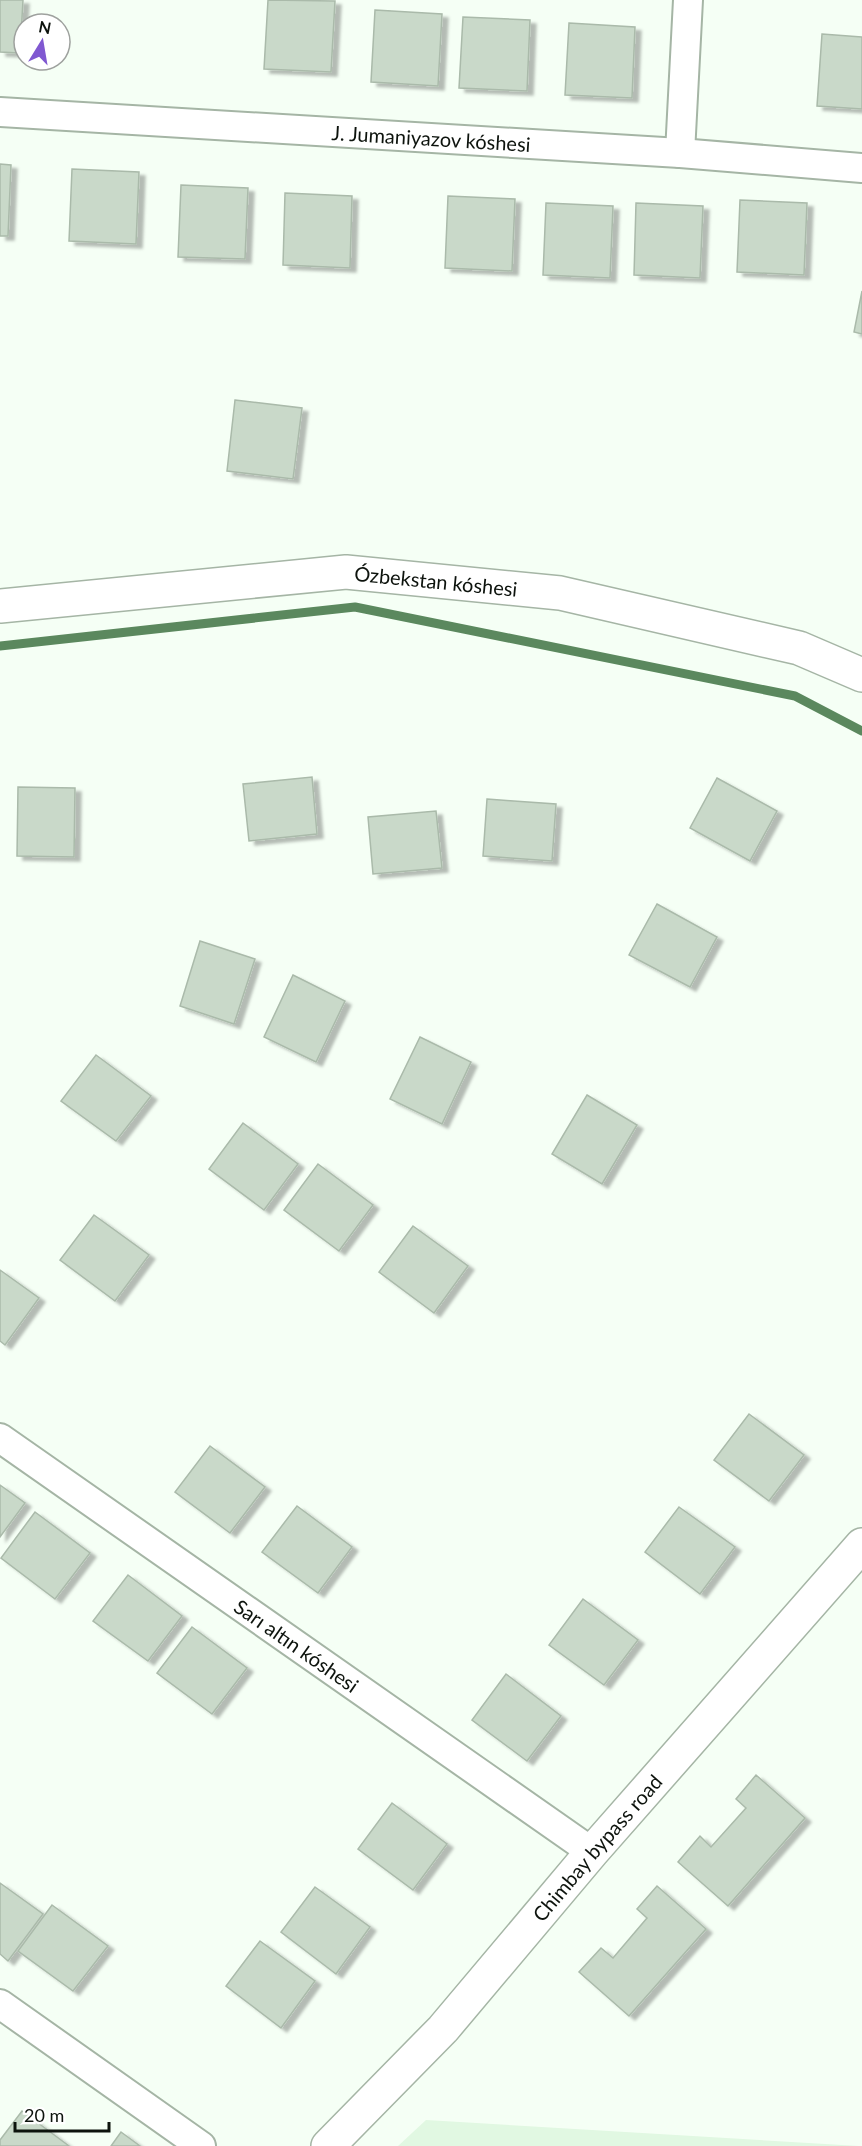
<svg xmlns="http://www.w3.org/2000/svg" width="862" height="2146" viewBox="0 0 862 2146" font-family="Lato,sans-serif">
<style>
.built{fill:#e1f8e2}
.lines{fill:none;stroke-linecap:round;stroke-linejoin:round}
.stream{stroke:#5b885e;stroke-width:9}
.building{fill:#c9d9c9;stroke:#aabaaa;stroke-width:1.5;filter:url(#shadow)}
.street-casing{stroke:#a5b5a5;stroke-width:32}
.secondary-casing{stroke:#a5b5a5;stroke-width:36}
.street{stroke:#fff;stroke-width:28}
.secondary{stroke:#fff;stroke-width:33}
.labels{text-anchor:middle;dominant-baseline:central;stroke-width:5;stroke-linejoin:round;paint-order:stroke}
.street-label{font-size:20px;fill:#0d130d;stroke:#fff}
</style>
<defs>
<filter id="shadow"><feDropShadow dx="6" dy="4" stdDeviation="1.5" flood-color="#0004"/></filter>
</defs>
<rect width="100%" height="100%" fill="#f5fff5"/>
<!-- built -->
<polygon class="built" points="426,2120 859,2146 398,2146"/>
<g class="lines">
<!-- stream -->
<polyline class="stream" points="0,646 355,607 795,696 862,731"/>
</g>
<!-- building -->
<g class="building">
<polygon points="0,0 23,0 20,53 0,52"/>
<polygon points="268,0 335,1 331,72 264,69"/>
<polygon points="375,10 442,14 438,86 371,82"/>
<polygon points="463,17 530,20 527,91 459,88"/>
<polygon points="569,23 635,27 632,98 565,95"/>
<polygon points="822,34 862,37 862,109 817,106"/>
<polygon points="0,164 11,165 8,236 0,236"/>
<polygon points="72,169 139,172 136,244 69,241"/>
<polygon points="181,185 248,188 245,259 178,257"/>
<polygon points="285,193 352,196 350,268 283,265"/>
<polygon points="448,196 515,199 512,271 445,268"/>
<polygon points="740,200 807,203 804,275 737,272"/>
<polygon points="546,203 613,206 610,278 543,275"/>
<polygon points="636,203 703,206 700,278 634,275"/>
<polygon points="862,291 862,334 854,332"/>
<polygon points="235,400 302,408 293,479 227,471"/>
<polygon points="312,777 317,834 249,841 243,784"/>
<polygon points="717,778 777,811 750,861 690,828"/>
<polygon points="18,787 75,788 74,857 17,856"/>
<polygon points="487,799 556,804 552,861 483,856"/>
<polygon points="436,811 442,868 373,874 368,817"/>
<polygon points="657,904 717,937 690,987 629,955"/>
<polygon points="200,941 255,959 234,1024 180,1006"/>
<polygon points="293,975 345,1001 316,1062 264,1037"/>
<polygon points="420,1037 471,1062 442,1124 390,1099"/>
<polygon points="96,1055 151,1096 116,1141 61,1101"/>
<polygon points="587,1095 637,1125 602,1184 552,1154"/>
<polygon points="243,1123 298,1164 264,1210 209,1169"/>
<polygon points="318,1164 373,1205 339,1251 284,1210"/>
<polygon points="94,1215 149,1255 115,1301 60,1260"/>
<polygon points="413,1226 468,1266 434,1313 379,1272"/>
<polygon points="0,1270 39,1298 5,1345 0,1341"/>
<polygon points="749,1414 804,1455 769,1501 714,1460"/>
<polygon points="210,1446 265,1487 230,1533 175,1492"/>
<polygon points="0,1485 25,1503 0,1537"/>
<polygon points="297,1506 352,1547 318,1593 262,1552"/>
<polygon points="679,1507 735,1547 700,1594 645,1552"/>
<polygon points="35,1512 90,1553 55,1599 1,1558"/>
<polygon points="128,1575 182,1616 148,1661 93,1621"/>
<polygon points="583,1599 638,1640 604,1685 549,1645"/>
<polygon points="192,1627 247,1668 212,1714 157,1673"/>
<polygon points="506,1674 561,1716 527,1761 472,1720"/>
<polygon points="756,1775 805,1818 728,1906 678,1862 700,1836 711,1847 746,1808 736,1799"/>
<polygon points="392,1803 447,1844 413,1890 358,1849"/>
<polygon points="0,1883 43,1914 8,1961 0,1954"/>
<polygon points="657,1886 706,1929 629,2016 579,1972 601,1948 613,1958 647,1918 637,1909"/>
<polygon points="315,1887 370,1927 336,1974 281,1932"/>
<polygon points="52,1905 108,1946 73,1991 18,1951"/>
<polygon points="260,1941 315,1981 281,2028 226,1986"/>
<polygon points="22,2111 69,2146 0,2146 0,2140"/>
<polygon points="121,2132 140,2146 111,2146"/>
</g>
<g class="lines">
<defs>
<g id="street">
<path id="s1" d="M0 112 680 153 862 168"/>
<polyline points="680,153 688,0"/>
<path id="s2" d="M0 1438 592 1852"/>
<polyline points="0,2004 201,2146"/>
</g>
<g id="secondary">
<path id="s3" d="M0 606 346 572 560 593 799 648 862 675"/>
<path id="s4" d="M328 2146 443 2029 592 1852 862 1545"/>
</g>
</defs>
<!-- street casing -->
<use href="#street" class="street-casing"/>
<!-- secondary casing -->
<use href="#secondary" class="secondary-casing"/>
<!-- street -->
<use href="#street" class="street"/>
<!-- secondary -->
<use href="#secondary" class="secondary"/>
</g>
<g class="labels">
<!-- street labels -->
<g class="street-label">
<text stroke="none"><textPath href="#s1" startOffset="432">J. Jumaniyazov kóshesi</textPath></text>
<text stroke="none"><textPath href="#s3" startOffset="438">Ózbekstan kóshesi</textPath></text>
<text stroke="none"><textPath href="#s2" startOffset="362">Sarı altın kóshesi</textPath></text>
<text stroke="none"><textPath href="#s4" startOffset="402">Chimbay bypass road</textPath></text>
</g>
</g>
<!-- north arrow -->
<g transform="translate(42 42) rotate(11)"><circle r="28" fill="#ffffff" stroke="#9ea19e" stroke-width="1.5"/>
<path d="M0-4.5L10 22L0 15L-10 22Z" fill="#8058d1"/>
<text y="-9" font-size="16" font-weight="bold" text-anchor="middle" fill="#0d130d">N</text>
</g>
<!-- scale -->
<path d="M15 2122v9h94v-9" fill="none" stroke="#0d130d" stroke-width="3"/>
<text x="24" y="2122" font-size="18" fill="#0d130d" stroke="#ffffff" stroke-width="4.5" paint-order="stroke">20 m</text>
</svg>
